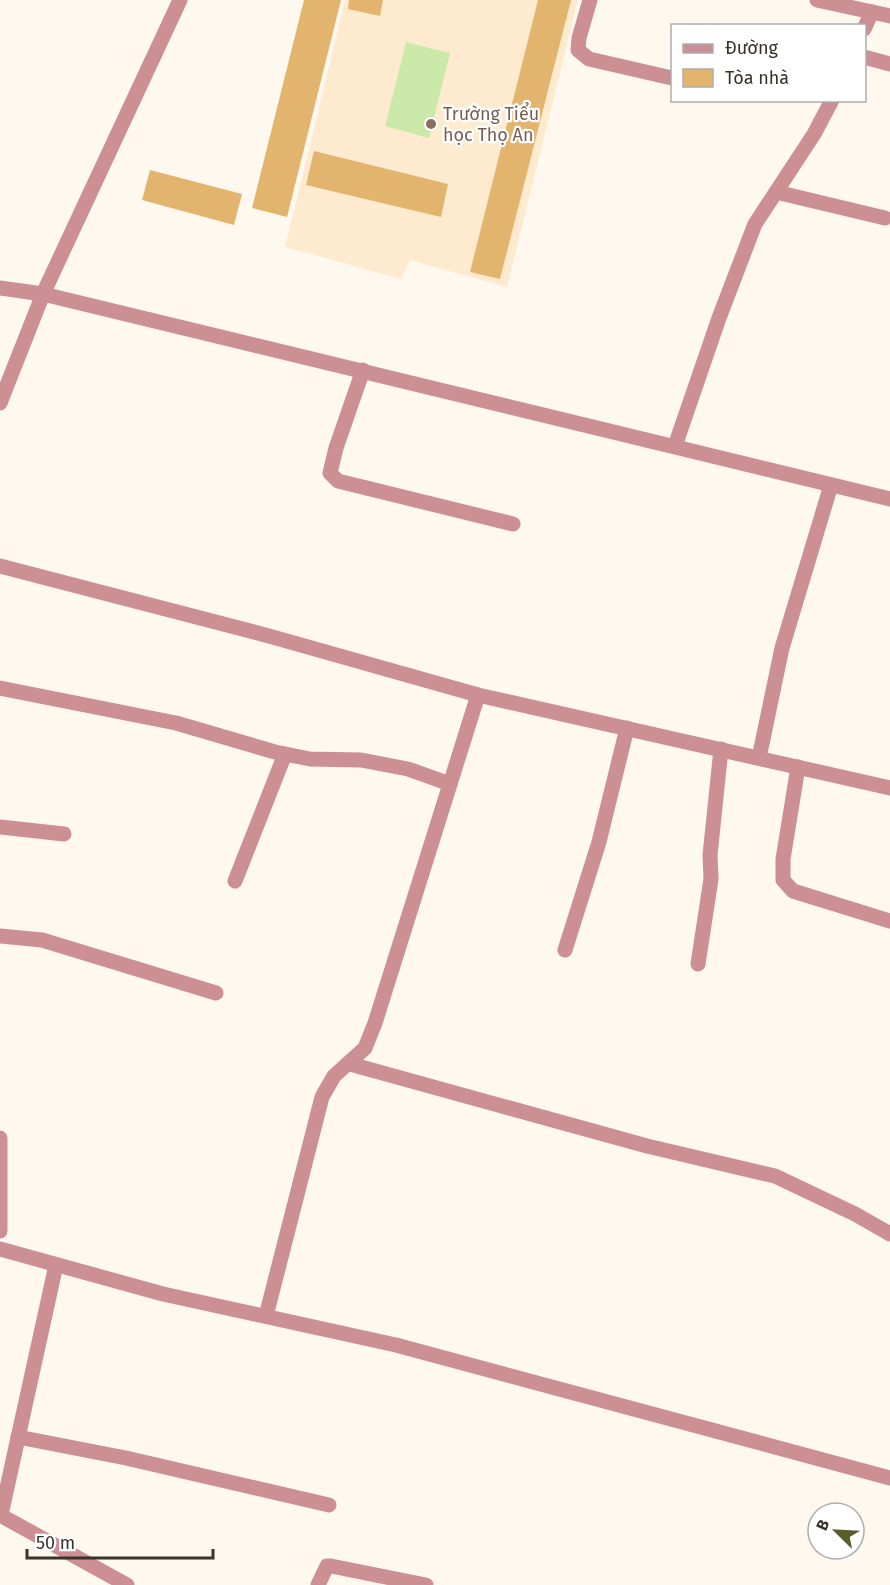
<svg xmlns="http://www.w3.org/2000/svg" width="890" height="1585" viewBox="0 0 890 1585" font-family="'Fira Sans',sans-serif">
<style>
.built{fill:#feebcf}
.grass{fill:#cae9a8}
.building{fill:#e2b46d}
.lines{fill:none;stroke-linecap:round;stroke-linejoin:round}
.minor{stroke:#cc8f94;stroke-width:15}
.education-dot{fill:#8d6e63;stroke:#fff;stroke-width:2}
.labels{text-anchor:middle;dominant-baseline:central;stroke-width:4.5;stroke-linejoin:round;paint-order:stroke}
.education-label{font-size:18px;fill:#785e54;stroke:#fff;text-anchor:start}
</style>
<rect width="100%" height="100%" fill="#fef8ef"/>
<!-- built -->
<polygon class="built" points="345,0 578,0 507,287 410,260 401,279 285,247"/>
<!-- grass -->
<polygon class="grass" points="406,42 450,53 429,138 385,126"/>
<!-- building -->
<g class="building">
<polygon points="304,0 341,0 287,217 252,208"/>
<polygon points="349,0 383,0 380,16 348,9"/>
<polygon points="538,0 571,0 500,279 470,272"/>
<polygon points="314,151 448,184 441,217 306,185"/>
<polygon points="150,170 242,194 234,225 142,200"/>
</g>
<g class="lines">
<!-- minor -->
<g class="minor">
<polyline points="590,0 579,38 578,50 589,59 672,78"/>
<polyline points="817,0 890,16"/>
<polyline points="864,29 872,12"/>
<polyline points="864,57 890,64"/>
<polyline points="776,192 885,218"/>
<polyline points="0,288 43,294 890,499"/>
<polyline points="363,370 336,448 330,473 338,481 513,524"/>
<polyline points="0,403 43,294 180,0"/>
<polyline points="675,446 719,318 755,224 814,134 832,100"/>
<polyline points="0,566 269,636 478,695 890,788"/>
<polyline points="0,688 176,723 275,752 310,759 361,760 408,769 450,784"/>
<polyline points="759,758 782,648 831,485"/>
<polyline points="798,767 783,859 783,880 793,891 890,921"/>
<polyline points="0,827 64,834"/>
<polyline points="235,881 285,754"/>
<polyline points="0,936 42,940 216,993"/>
<polyline points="565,950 599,842 627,728"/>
<polyline points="698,964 711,879 710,855 721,749"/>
<polyline points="350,1064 647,1146 775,1176 855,1214 890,1234"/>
<polyline points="0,1138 0,1231"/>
<polyline points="0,1249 163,1294 396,1345 890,1478"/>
<polyline points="266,1316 322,1097 334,1076 365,1048 375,1023 478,695"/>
<polyline points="18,1437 126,1458 329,1505"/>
<polyline points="0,1515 127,1585"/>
<polyline points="1,1515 56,1265"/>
<polyline points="318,1585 327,1566 331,1566 426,1585"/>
</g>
</g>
<!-- markers -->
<circle class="education-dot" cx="431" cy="124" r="6"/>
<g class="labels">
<!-- education labels -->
<g class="education-label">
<text x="443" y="114">Trường Tiểu<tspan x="443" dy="21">học Thọ An</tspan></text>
</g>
</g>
<!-- legend -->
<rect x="671" y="24" width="195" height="78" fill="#ffffff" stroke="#afadaa" stroke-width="1.5"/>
<rect x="683" y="44" width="30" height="9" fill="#cc8f94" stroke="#afadaa" stroke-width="1.5"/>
<text x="725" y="54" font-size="18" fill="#37322a">Đường</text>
<rect x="683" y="69" width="30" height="18" fill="#e2b46d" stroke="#afadaa" stroke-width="1.5"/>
<text x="725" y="84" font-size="18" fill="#37322a">Tòa nhà</text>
<!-- north arrow -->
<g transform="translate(836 1531) rotate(294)"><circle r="28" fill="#ffffff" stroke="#afadaa" stroke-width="1.5"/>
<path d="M0-4.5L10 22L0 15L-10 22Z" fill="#595d2b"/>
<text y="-9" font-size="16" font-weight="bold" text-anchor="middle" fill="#37322a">B</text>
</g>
<!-- scale -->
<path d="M27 1549v9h186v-9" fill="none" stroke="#37322a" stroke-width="3"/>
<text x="36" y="1549" font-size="18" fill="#37322a" stroke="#ffffff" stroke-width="4.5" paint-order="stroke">50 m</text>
</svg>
